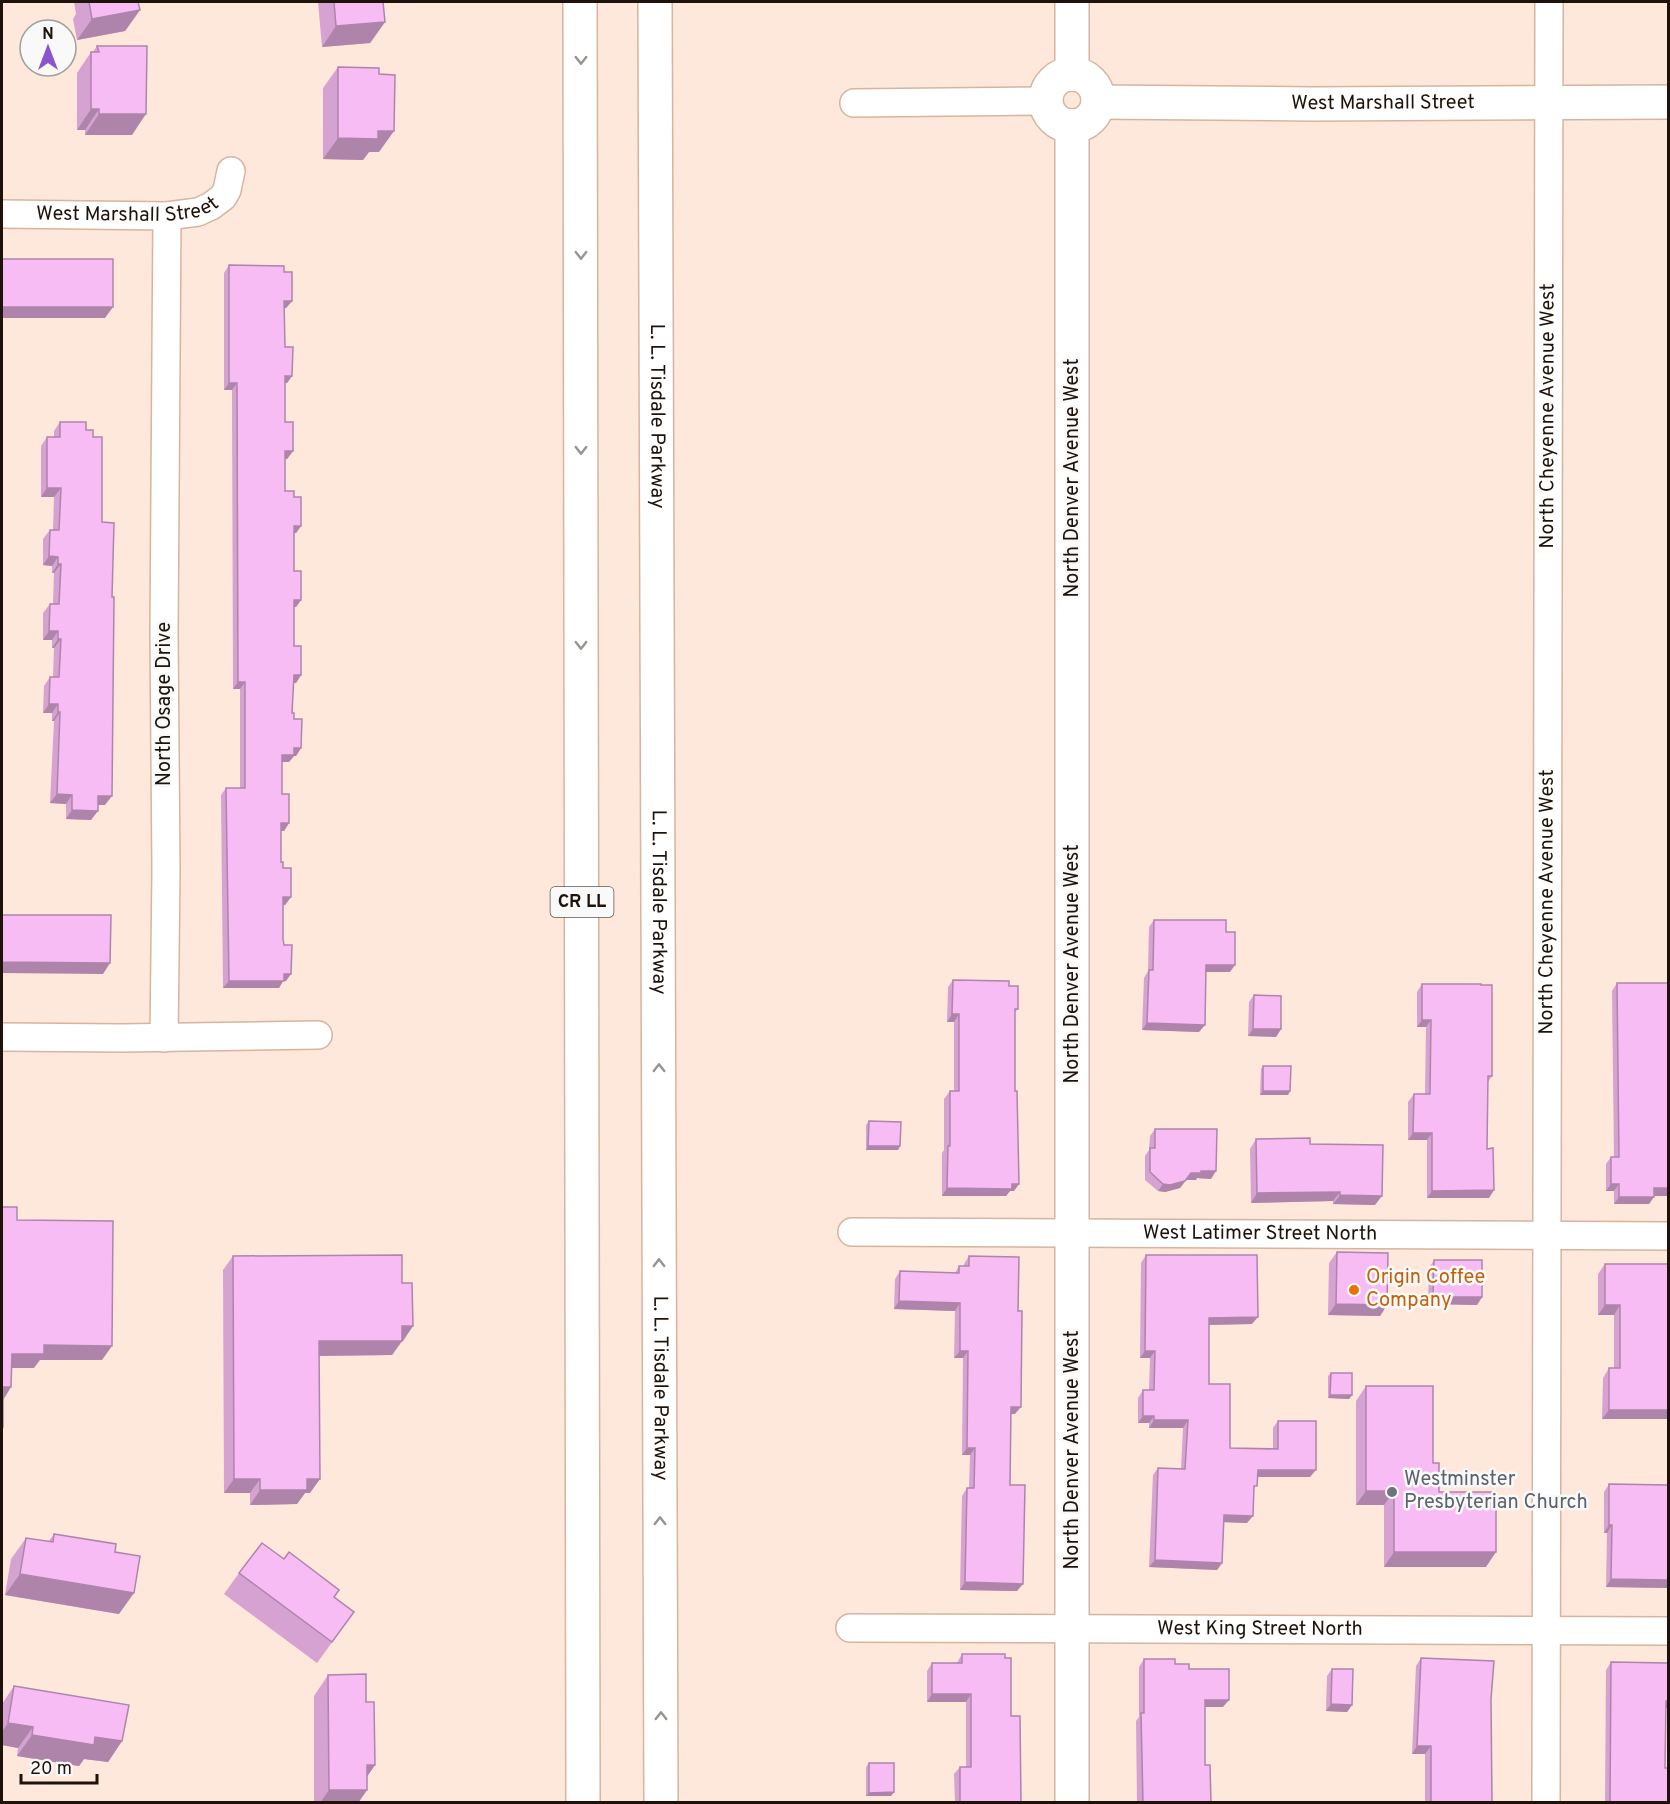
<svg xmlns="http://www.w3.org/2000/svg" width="1670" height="1804" viewBox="0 0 1670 1804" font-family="Overpass,sans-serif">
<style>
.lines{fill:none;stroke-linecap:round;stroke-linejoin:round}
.minor-casing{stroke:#d6b49f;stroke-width:30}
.tertiary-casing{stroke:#d6b49f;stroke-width:36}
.motorway-casing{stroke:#d6b49f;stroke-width:36}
.minor{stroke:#fff;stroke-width:27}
.tertiary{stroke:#fff;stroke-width:33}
.motorway{stroke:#fff;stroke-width:33}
.wall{fill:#d5a2d2}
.shaded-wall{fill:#ae84ab}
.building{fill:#f8bcf4;stroke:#ae84ab;stroke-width:1.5}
.oneway{stroke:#9a9491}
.food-dot{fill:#e8710a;stroke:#f9f9f9;stroke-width:2}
.worship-dot{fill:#6b7280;stroke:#f9f9f9;stroke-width:2}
.labels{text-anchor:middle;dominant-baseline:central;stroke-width:5;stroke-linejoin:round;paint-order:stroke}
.shield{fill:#f9f9f9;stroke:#605752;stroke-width:1.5}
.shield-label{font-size:18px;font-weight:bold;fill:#1e120a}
.street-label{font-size:20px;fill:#1e120a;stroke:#f9f9f9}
.food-label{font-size:20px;fill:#c56008;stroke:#f9f9f9;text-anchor:start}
.worship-label{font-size:20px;fill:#5b616d;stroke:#f9f9f9;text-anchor:start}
</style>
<rect width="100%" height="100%" fill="#fde8db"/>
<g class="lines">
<defs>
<g id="minor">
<polyline points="854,103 1045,101"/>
<path id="s1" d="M2 214 167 216 198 212 211 206 223 197 227 190 231 171"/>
<polyline points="2,1037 122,1038 318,1035"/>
<polyline points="164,1038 166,871 164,633 167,216"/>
<path id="s2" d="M852 1232 1668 1236"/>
<path id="s3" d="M850 1628 1668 1631"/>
<path id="s4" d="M1546 1802 1549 2"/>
</g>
<g id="tertiary">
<circle cx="1072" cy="100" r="26"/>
<polyline points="1072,74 1072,2"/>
<path id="s5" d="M1098 102 1313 104 1668 102"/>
<polyline points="1072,1802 1072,126"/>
</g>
<g id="motorway">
<polyline points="580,2 583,1802"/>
<path id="s6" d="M655 2 661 1802"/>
</g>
</defs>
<!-- minor casing -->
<use href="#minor" class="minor-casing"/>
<!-- tertiary casing -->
<use href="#tertiary" class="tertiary-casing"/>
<!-- motorway casing -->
<use href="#motorway" class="motorway-casing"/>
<!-- minor -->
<use href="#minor" class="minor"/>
<!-- tertiary -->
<use href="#tertiary" class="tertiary"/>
<!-- motorway -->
<use href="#motorway" class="motorway"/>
</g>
<!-- wall -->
<g class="wall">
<polygon points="74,2 138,2 140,10 125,31 77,40 73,19 76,14"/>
<polygon points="318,2 383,2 385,22 370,43 322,47"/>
<polygon points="97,46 132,135 85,135 85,130 77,130 77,73 91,52 93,52"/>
<polygon points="338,67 379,74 379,152 369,152 363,160 323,159 323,88"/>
<polygon points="229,265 284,272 292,301 286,308 284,308 285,347 292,376 287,383 285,383 285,422 293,451 287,459 285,459 285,491 294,497 301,526 296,533 294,533 294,571 301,600 296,607 294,607 294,646 301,675 296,683 293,683 292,713 294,719 301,748 296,756 294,756 289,762 282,762 282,794 289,823 284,831 281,831 281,862 291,897 285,905 283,905 283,939 286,981 283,981 279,988 223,988 221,795 226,788 240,788 240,689 233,689 232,390 224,390 224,273"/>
<polygon points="60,422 86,430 93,437 102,522 105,805 98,805 91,820 66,819 66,804 50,803 54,721 52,721 52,713 43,713 44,686 50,677 53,677 54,648 52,648 52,640 43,640 43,613 50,604 53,604 54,573 52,573 52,566 43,565 43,539 50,530 53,530 54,497 41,497 41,446 47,437 54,437 54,431"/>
<polygon points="1154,920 1226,932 1230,972 1206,972 1199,1032 1142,1030 1144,978 1148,971 1149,927"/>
<polygon points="953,980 1009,986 1018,1009 1015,1012 1014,1191 1010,1191 1006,1196 942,1196 942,1153 944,1150 944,1099 950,1091 954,1091 954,1022 947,1022 948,987"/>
<polygon points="1617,983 1668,1196 1654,1196 1649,1204 1614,1204 1614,1191 1606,1191 1606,1164 1611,1157 1614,1157 1612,991"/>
<polygon points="1422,984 1492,1076 1488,1082 1487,1149 1489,1198 1427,1198 1427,1140 1408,1140 1408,1102 1414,1094 1425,1094 1426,1027 1417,1027 1417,992"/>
<polygon points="1254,995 1281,1029 1276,1037 1248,1036 1249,1002"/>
<polygon points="1263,1066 1290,1091 1288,1095 1260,1095 1261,1069"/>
<polygon points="869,1121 900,1146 898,1150 866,1150 866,1125"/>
<polygon points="1155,1129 1211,1179 1197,1178 1196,1180 1186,1180 1180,1188 1165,1192 1158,1191 1145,1180 1145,1156 1149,1150 1150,1136"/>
<polygon points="1256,1139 1310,1144 1375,1205 1333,1204 1333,1201 1251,1203 1250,1149"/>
<polygon points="1337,1252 1387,1305 1380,1316 1328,1315 1329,1263"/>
<polygon points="1146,1255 1252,1324 1209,1325 1209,1384 1230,1448 1273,1449 1273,1428 1278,1421 1310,1477 1258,1477 1253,1492 1247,1523 1224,1522 1222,1563 1217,1570 1149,1567 1153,1475 1158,1468 1181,1469 1183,1428 1149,1428 1149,1423 1138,1423 1138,1398 1143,1390 1149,1390 1150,1358 1140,1358 1141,1263"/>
<polygon points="233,1256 402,1283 413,1326 392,1355 319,1356 310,1493 305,1493 297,1504 250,1505 250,1493 224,1493 223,1270"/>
<polygon points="969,1256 1015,1414 1011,1414 1010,1485 1017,1591 960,1590 962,1496 967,1488 969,1488 970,1455 962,1455 963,1358 954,1358 955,1311 894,1309 895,1279 900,1271 955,1273 959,1266 964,1266 964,1264"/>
<polygon points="1434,1260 1482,1297 1477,1305 1428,1304 1429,1268"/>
<polygon points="1605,1264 1668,1264 1668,1419 1602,1419 1603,1378 1609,1368 1614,1368 1614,1315 1598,1315 1598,1274"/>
<polygon points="1331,1373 1352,1395 1349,1399 1328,1398 1328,1376"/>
<polygon points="1366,1386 1433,1463 1439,1492 1486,1567 1384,1567 1384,1505 1356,1505 1356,1401"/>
<polygon points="1609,1484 1668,1588 1606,1587 1607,1533 1604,1533 1604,1492"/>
<polygon points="54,1534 115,1552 119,1614 5,1595 11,1559 26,1538 49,1541"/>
<polygon points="239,1573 334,1597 354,1612 317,1663 224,1594"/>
<polygon points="962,1654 1011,1716 1021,1803 955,1803 954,1774 960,1767 966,1767 966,1702 927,1702 927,1671 932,1663 957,1663"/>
<polygon points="1421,1658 1491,1699 1492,1803 1425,1803 1425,1754 1412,1754 1416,1666"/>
<polygon points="1144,1659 1175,1664 1189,1669 1223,1707 1205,1707 1205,1765 1211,1803 1137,1803 1136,1721 1139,1717 1139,1667"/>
<polygon points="1611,1662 1666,1708 1665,1768 1668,1803 1605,1803 1606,1670"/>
<polygon points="1332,1669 1352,1705 1347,1712 1326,1711 1327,1676"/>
<polygon points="328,1675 366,1702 375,1765 367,1777 367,1790 358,1803 314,1803 314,1696"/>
<polygon points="14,1686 122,1741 108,1762 84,1759 79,1766 17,1756 18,1748 2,1745 2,1704"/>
<polygon points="869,1763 894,1792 891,1796 866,1796 866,1767"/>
</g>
<!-- shaded-wall -->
<g class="shaded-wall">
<polygon points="140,10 125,31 77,40 92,19"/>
<polygon points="385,22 370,43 322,47 336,26"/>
<polygon points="91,109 99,109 85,130 77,130"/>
<polygon points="99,114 146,114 132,135 85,135"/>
<polygon points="378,131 394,131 379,152 369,152 363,160 323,159 338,138"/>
<polygon points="284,301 292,301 286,308 279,308"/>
<polygon points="2,307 113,307 105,318 2,318"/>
<polygon points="285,376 292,376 287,383 280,383"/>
<polygon points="229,383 237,383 232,390 224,390"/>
<polygon points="285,451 293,451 287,459 280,458"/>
<polygon points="47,488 61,488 54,497 41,497"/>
<polygon points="294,526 301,526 296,533 288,533"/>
<polygon points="49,556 58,557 52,566 43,565"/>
<polygon points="58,564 61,564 54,573 52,573"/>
<polygon points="294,600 301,600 296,607 288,607"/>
<polygon points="49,631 58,631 52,640 43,640"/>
<polygon points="58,639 61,639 54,648 52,648"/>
<polygon points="294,675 301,675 296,683 288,683"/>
<polygon points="238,682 245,682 240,689 233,689"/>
<polygon points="49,704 58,704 52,713 43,713"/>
<polygon points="58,712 60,712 54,721 52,721"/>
<polygon points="294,748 301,748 296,756 294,756 289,762 276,762 282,755"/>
<polygon points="57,794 72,795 66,804 50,803"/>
<polygon points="98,796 112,796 105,805 91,805"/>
<polygon points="72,810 98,811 91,820 66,819"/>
<polygon points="281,823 289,823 284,831 276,831"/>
<polygon points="283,897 291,897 285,905 278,905"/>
<polygon points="2,962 110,963 103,974 2,973"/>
<polygon points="1206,965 1235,965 1230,972 1201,972"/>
<polygon points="284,974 291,974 286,981 283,981 279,988 223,988 229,981"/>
<polygon points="952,1014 959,1014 954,1022 947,1022"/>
<polygon points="1422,1020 1431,1020 1426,1027 1417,1027"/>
<polygon points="1147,1023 1205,1025 1199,1032 1142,1030"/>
<polygon points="1253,1029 1281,1029 1276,1037 1248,1036"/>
<polygon points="1263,1091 1290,1091 1288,1095 1260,1095"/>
<polygon points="1413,1133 1432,1133 1427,1140 1408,1140"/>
<polygon points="868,1146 900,1146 898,1150 866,1150"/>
<polygon points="1201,1171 1216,1171 1211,1179 1197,1178 1196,1180 1186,1180 1180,1188 1165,1192 1158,1191 1163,1184 1191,1173"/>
<polygon points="1012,1184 1019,1184 1014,1191 1010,1191 1006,1196 942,1196 947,1188"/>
<polygon points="1611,1184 1619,1184 1614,1191 1606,1191"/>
<polygon points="1654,1188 1668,1188 1668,1196 1649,1196"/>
<polygon points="1494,1190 1489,1198 1427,1198 1432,1191"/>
<polygon points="1340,1192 1333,1201 1251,1203 1257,1193"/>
<polygon points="1340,1195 1382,1196 1375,1205 1333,1204"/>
<polygon points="1619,1197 1654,1197 1649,1204 1614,1204"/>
<polygon points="1433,1297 1482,1297 1477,1305 1428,1304"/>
<polygon points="899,1301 960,1303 955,1311 894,1309"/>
<polygon points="1336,1304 1387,1305 1380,1316 1328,1315"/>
<polygon points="1605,1305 1620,1305 1614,1315 1598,1315"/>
<polygon points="1258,1317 1252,1324 1204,1325 1209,1318"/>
<polygon points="402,1326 413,1326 403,1341 392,1341"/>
<polygon points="319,1341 402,1341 392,1355 309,1356"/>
<polygon points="44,1345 112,1346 102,1360 40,1360 34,1368 2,1368 12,1354"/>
<polygon points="960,1351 968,1351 963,1358 954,1358"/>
<polygon points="1145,1351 1155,1351 1150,1358 1140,1358"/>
<polygon points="3,1387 11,1387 2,1402"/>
<polygon points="1330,1395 1352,1395 1349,1399 1328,1398"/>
<polygon points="1011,1407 1021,1407 1015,1414 1006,1414"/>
<polygon points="1609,1410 1668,1410 1668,1419 1602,1419"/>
<polygon points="1143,1416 1154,1416 1149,1423 1138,1423"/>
<polygon points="1154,1420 1188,1420 1183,1428 1149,1428"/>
<polygon points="967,1448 975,1448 970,1455 962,1455"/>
<polygon points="1258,1470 1316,1470 1310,1477 1253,1477"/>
<polygon points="234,1479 260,1479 250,1493 224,1493"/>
<polygon points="307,1479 320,1479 310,1493 305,1493 297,1504 250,1505 260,1490"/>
<polygon points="1366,1491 1394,1491 1384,1505 1356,1505"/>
<polygon points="1224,1515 1253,1516 1247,1523 1219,1522"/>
<polygon points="1609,1525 1612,1525 1607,1533 1604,1533"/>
<polygon points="1394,1552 1496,1552 1486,1567 1384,1567"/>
<polygon points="1155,1560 1222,1563 1217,1570 1149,1567"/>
<polygon points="20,1574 134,1593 119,1614 5,1595"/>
<polygon points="1611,1579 1668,1580 1668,1588 1606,1587"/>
<polygon points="965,1582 1023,1584 1017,1591 960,1590"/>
<polygon points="932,1694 971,1694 966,1702 927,1702"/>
<polygon points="1205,1700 1229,1700 1223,1707 1200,1707"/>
<polygon points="1666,1701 1668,1701 1668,1708 1661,1708"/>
<polygon points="1331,1704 1352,1705 1347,1712 1326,1711"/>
<polygon points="8,1723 33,1727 18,1748 2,1745 2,1732"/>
<polygon points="32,1735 95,1737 122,1741 108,1762 84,1759 79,1766 17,1756"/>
<polygon points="1417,1746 1431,1746 1425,1754 1412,1754"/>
<polygon points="367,1765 375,1765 360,1786"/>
<polygon points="329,1790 367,1790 358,1803 320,1803"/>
<polygon points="894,1792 891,1796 866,1796 869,1793"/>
</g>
<!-- building -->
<g class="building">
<polygon points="89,2 138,2 140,10 92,19"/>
<polygon points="334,2 383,2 385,22 336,26"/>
<polygon points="97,46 147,46 146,114 99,114 99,109 91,109 91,52 99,52"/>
<polygon points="338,67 379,68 379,74 395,75 394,131 378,131 378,139 338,138"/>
<rect x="2" y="259" width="111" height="48"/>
<polygon points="229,265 284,266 284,272 292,272 292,301 284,301 285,347 293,347 292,376 285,376 285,422 293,422 293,451 285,451 285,491 294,491 294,497 301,497 301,526 294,526 294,571 301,571 301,600 294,600 294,646 301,646 301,675 294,675 292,713 294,713 294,719 302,719 301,748 294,748 294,755 282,755 282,794 289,794 289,823 281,823 281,862 283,862 283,868 291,868 291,897 283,897 283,939 284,945 292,945 291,974 284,974 284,981 229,981 226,788 245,788 245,682 238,682 237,383 229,383"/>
<polygon points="60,422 86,422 86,430 93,430 93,437 102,437 102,522 114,523 112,597 114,597 112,796 98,796 98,811 72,810 72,795 57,794 60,712 58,712 58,704 49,704 50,677 59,677 61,639 58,639 58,631 49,631 50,604 59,604 61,564 58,564 58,557 49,556 50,530 59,530 61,488 47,488 47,437 60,437"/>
<polygon points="2,915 111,915 110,963 2,962"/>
<polygon points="1154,920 1226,920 1226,932 1235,932 1235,965 1206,965 1205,1025 1147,1023 1149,970 1153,970"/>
<polygon points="953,980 1009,981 1009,986 1018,986 1018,1009 1015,1009 1015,1091 1017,1091 1019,1184 1012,1184 1012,1189 947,1188 948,1146 950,1146 950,1091 959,1091 959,1014 952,1014"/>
<polygon points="1617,983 1668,983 1668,1188 1654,1188 1654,1197 1619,1197 1619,1184 1611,1184 1611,1157 1619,1157"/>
<polygon points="1422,984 1481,984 1481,985 1492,985 1492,1076 1488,1076 1487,1149 1493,1148 1494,1190 1432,1191 1432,1133 1413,1133 1414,1094 1430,1094 1431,1020 1422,1020"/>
<polygon points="1254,995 1281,996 1281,1029 1253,1029"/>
<polygon points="1263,1066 1291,1066 1290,1091 1263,1091"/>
<polygon points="869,1121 901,1122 900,1146 868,1146"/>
<polygon points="1155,1129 1217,1129 1216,1171 1201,1171 1201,1173 1191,1173 1185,1181 1170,1185 1163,1184 1150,1172 1150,1148 1155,1148"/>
<polygon points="1310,1138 1310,1144 1383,1145 1382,1196 1340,1195 1340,1192 1257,1193 1256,1139"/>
<polygon points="2,1207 17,1207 17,1220 113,1221 112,1346 44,1345 44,1354 12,1354 11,1387 3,1387 3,1427 2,1427"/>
<polygon points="1337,1252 1388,1253 1387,1305 1336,1304"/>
<polygon points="402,1255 402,1283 412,1283 413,1326 402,1326 402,1341 319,1341 320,1479 307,1479 307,1490 260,1490 260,1479 234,1479 233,1256"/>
<polygon points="1146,1255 1257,1255 1258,1317 1209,1318 1209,1384 1230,1384 1230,1448 1278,1449 1278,1421 1316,1421 1316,1470 1258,1470 1257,1486 1254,1486 1253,1516 1224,1515 1222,1563 1155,1560 1158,1468 1185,1469 1188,1420 1154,1420 1154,1416 1143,1416 1143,1390 1154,1390 1155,1351 1145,1351"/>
<polygon points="969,1256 1019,1257 1018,1311 1022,1311 1021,1407 1011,1407 1010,1485 1025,1485 1023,1584 965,1582 967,1488 974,1488 975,1448 967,1448 968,1351 960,1351 960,1303 899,1301 900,1271 959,1273 959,1266 969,1266"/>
<polygon points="1434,1260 1482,1260 1482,1297 1433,1297"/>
<polygon points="1605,1264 1668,1264 1668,1410 1609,1410 1609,1368 1620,1368 1620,1305 1605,1305"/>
<polygon points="1331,1373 1352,1373 1352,1395 1330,1395"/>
<polygon points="1366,1386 1433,1386 1433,1463 1439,1463 1439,1492 1496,1492 1496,1552 1394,1552 1394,1491 1366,1491"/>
<polygon points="1609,1484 1668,1485 1668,1580 1611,1579 1612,1525 1609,1525"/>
<polygon points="54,1534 116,1544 115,1552 140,1556 134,1593 20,1574 26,1538 53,1542"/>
<polygon points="262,1543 284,1559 289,1552 339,1590 334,1597 354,1612 332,1642 239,1573"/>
<polygon points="962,1654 1005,1654 1005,1658 1011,1658 1011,1716 1020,1716 1021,1803 960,1803 960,1767 971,1767 971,1694 932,1694 932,1663 962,1663"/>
<polygon points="1421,1658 1494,1661 1491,1699 1492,1803 1431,1803 1431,1746 1417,1746"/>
<polygon points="1144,1659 1175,1659 1175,1664 1189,1664 1189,1669 1229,1669 1229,1700 1205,1700 1205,1765 1210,1765 1211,1803 1143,1803 1141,1713 1144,1713"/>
<polygon points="1611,1662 1668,1663 1668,1701 1666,1701 1665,1768 1668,1768 1668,1803 1610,1803"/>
<polygon points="1332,1669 1353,1669 1352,1705 1331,1704"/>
<polygon points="366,1674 366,1702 374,1702 375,1765 367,1765 367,1790 329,1790 328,1675"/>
<polygon points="14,1686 129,1705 122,1741 95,1737 94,1745 32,1735 33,1727 8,1723"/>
<polygon points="869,1763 894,1763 894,1792 869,1793"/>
</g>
<!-- one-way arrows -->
<defs><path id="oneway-chevron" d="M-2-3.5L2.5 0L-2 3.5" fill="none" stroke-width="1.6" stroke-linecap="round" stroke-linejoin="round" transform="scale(1.5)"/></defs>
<g class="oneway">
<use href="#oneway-chevron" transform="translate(581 60) rotate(90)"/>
<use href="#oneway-chevron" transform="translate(581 255) rotate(90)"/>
<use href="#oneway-chevron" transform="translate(581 450) rotate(90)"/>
<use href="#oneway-chevron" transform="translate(581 645) rotate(90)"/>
<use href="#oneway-chevron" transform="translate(659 1068) rotate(-90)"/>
<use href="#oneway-chevron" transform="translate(659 1263) rotate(-90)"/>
<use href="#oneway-chevron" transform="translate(660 1521) rotate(-90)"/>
<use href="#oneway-chevron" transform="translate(661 1716) rotate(-90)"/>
</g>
<!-- markers -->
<circle class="food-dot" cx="1354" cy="1290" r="6"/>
<circle class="worship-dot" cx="1392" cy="1492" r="6"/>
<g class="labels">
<!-- shield labels -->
<rect class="shield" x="550.5" y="887" width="63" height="30" rx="4.5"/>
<g class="shield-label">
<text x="582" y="902">CR LL</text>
</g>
<!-- street labels -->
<g class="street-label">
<text stroke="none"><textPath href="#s5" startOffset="285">West Marshall Street</textPath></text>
<text stroke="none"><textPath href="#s1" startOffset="126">West Marshall Street</textPath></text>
<text stroke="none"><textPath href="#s6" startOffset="414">L. L. Tisdale Parkway</textPath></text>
<text stroke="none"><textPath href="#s4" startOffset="1386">North Cheyenne Avenue West</textPath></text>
<text transform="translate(1073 478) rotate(-90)">North Denver Avenue West</text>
<text transform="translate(165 704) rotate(-90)">North Osage Drive</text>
<text stroke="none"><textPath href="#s6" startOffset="900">L. L. Tisdale Parkway</textPath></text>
<text stroke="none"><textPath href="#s4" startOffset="900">North Cheyenne Avenue West</textPath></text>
<text transform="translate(1073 964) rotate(-90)">North Denver Avenue West</text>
<text stroke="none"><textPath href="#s2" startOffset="408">West Latimer Street North</textPath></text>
<text stroke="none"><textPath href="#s6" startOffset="1386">L. L. Tisdale Parkway</textPath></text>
<text transform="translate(1073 1450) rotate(-90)">North Denver Avenue West</text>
<text stroke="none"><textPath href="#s3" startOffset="410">West King Street North</textPath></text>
</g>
<!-- food labels -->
<g class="food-label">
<text x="1366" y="1278">Origin Coffee<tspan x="1366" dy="23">Company</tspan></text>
</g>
<!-- worship labels -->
<g class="worship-label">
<text x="1404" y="1480">Westminster<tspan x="1404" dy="23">Presbyterian Church</tspan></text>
</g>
</g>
<!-- border -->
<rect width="1670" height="1804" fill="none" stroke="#1e120a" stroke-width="6"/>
<!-- north arrow -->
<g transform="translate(48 48)"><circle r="28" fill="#f9f9f9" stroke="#a19d99" stroke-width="1.5"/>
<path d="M0-4.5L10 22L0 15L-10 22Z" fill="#8b54cc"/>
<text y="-9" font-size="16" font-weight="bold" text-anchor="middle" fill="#1e120a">N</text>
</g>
<!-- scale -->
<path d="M21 1774v9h76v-9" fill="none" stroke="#1e120a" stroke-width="3"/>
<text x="30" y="1774" font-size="18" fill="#1e120a" stroke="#f9f9f9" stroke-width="4.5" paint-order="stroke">20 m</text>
</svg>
